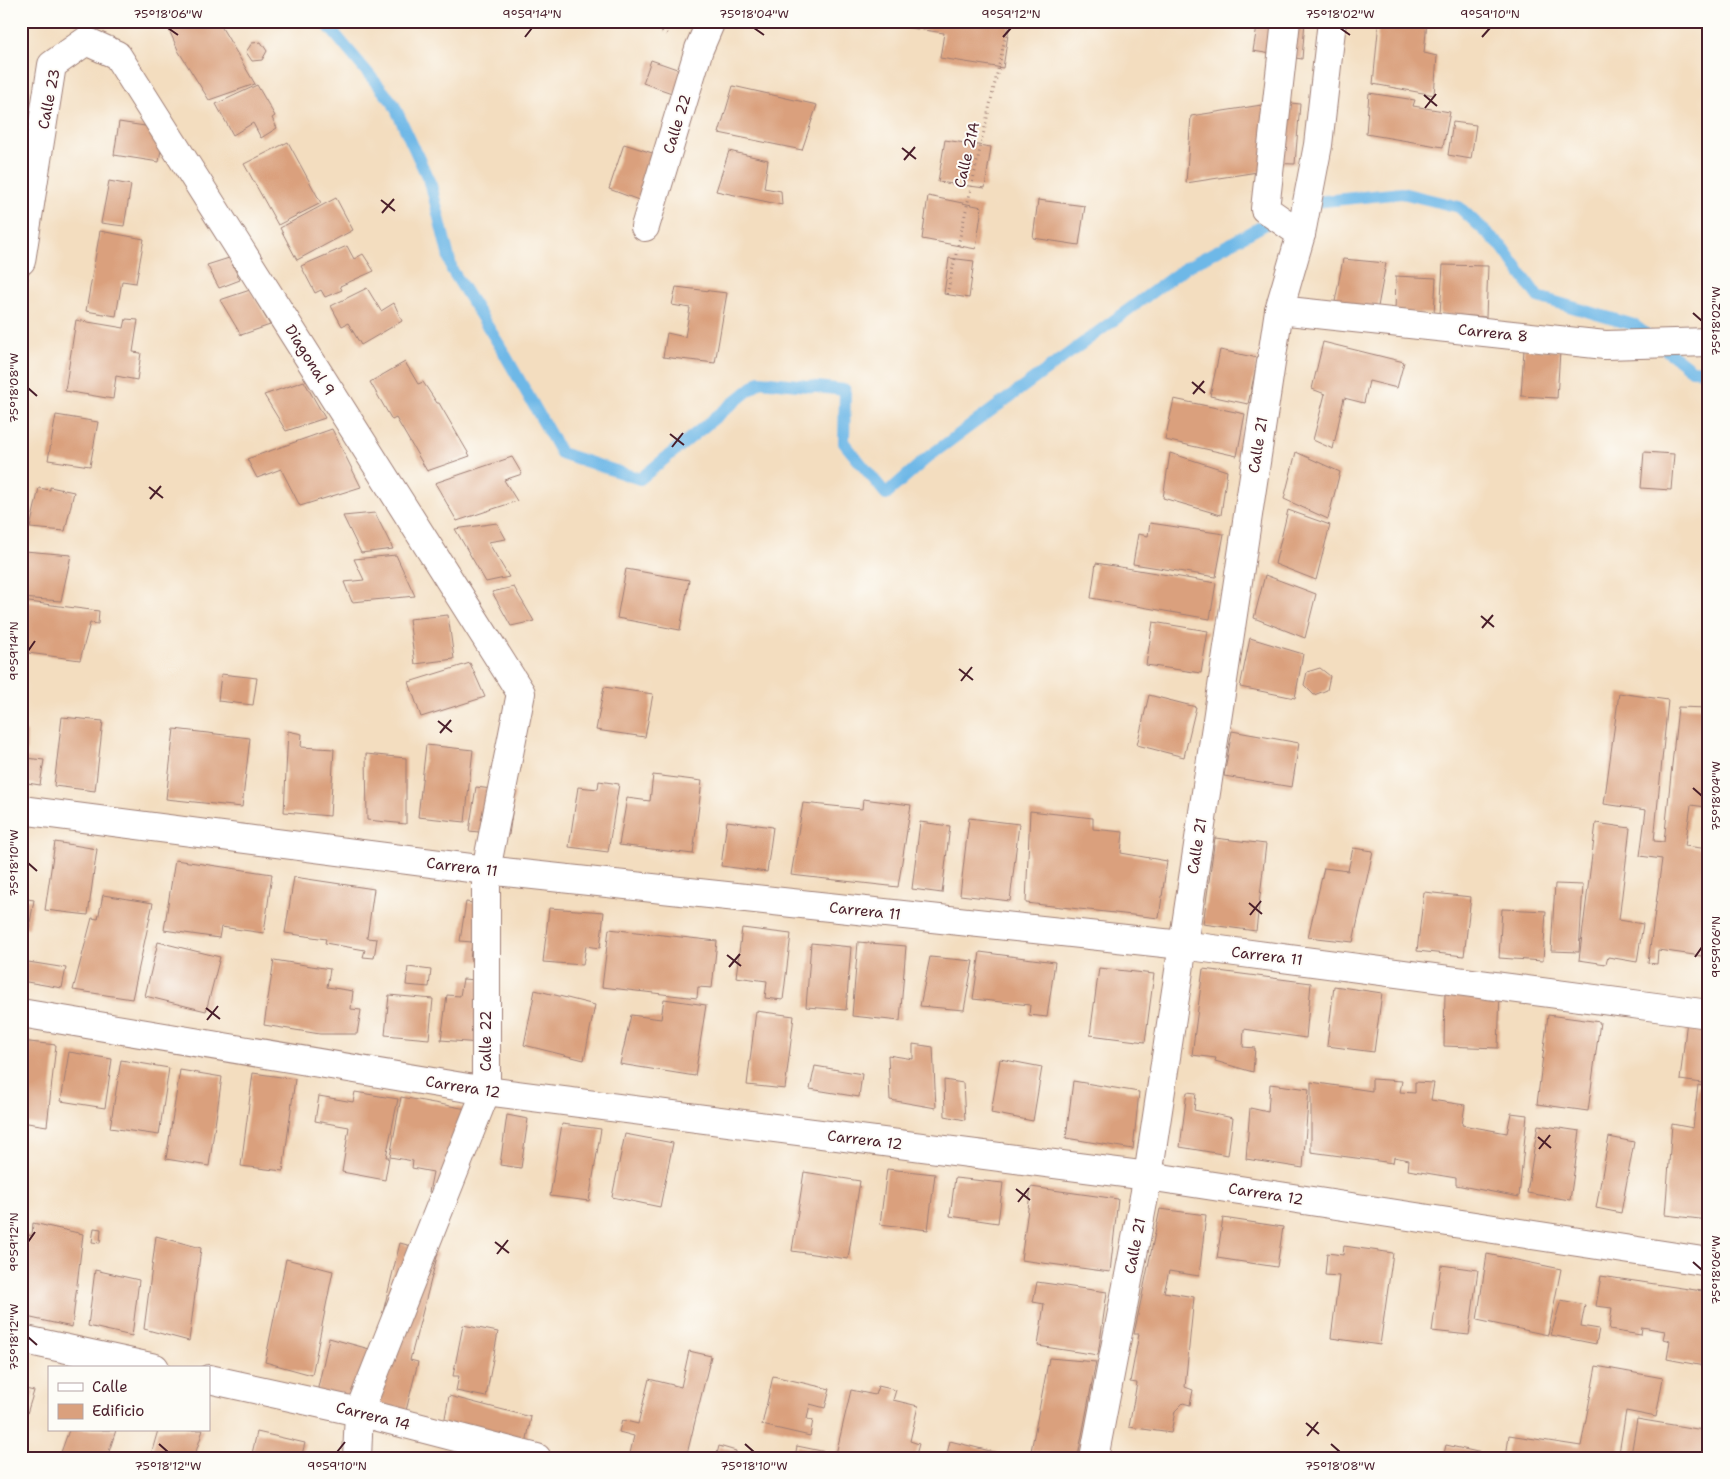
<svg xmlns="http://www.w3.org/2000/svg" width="1730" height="1479" viewBox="0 0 1730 1479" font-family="'Shantell Sans',sans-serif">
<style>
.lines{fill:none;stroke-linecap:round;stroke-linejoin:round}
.stream{stroke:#6eb8e7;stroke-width:12}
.building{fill:#daa07d}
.minor-casing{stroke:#9e7e75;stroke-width:30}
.tertiary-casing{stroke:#9e7e75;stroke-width:30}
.path{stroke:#9e7e75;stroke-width:3;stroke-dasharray:1 4;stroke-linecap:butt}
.minor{stroke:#fff;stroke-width:28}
.tertiary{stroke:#fff;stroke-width:28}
.ticks{fill:none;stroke:#4a1f2b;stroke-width:2}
.labels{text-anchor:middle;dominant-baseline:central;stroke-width:4;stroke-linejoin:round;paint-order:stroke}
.street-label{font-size:15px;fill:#4a1f2b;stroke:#fdfcf7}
.neatline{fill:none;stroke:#4a1f2b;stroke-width:2}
.ticks-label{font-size:12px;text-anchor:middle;fill:#4a1f2b}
</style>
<rect width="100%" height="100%" fill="#fdfcf7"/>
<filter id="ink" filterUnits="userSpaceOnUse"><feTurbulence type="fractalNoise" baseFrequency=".02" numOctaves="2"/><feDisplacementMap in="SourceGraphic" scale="10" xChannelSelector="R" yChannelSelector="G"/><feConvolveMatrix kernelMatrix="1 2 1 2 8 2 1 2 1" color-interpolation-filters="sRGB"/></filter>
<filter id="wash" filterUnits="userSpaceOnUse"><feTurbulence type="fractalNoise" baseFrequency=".0096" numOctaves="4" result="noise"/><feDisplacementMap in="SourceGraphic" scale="20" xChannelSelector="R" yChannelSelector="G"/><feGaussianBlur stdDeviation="1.12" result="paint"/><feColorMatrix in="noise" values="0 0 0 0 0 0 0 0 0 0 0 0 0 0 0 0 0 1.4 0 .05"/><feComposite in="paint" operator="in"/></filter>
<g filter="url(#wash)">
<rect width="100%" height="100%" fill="#f3ddbf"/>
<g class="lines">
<!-- stream -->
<g class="stream">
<polyline points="324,21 393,103 431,185 452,270 500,346 561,453 640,479 760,381 845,390 844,443 886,494 928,457 1185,268 1279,217"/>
<polyline points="1305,203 1402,193 1459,207 1502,247 1538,297 1634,325 1692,370 1709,371"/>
</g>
</g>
<g id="blocks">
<!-- building -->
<g class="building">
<polygon points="165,21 218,21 255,84 209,100 179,52"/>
<polygon points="905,21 1010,21 1003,68 940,58 944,33 904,27"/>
<polygon points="1258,21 1305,21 1302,59 1253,51"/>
<polygon points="1379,21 1427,21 1424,53 1437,56 1434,95 1373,84"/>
<polygon points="261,42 267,51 262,60 252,61 246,52 252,43"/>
<polygon points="651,60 697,76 689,99 643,83"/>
<polygon points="257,85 275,116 272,118 277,128 261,138 253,123 233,135 216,104"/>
<polygon points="733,86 817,105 802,150 719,133"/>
<polygon points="1369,93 1415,100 1413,106 1450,112 1443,147 1366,134"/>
<polygon points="1281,102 1300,104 1295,164 1265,163 1264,171 1186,183 1191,116"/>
<polygon points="119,122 164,129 159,162 114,155"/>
<polygon points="1453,122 1476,125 1471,159 1448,155"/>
<polygon points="945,140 991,147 985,188 938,182"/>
<polygon points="288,142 321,203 278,225 244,164"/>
<polygon points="624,144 668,158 652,205 609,189"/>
<polygon points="729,151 768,160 764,188 781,191 782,205 716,191"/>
<polygon points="109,181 131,185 124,226 101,223"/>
<polygon points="928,196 982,207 976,249 922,239"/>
<polygon points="336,198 353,230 297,260 280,228"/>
<polygon points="1038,200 1085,206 1079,245 1033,238"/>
<polygon points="100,231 144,239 136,283 122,281 116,316 86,311"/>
<polygon points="347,246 354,259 363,254 374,271 340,286 342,290 325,297 321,290 315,293 301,266"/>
<polygon points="229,258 240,280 219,288 207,265"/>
<polygon points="949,258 974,261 969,298 944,294"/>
<polygon points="1343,259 1386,263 1377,312 1334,307"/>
<polygon points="1443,265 1488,266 1486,317 1440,314"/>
<polygon points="1396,276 1436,278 1434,314 1395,312"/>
<polygon points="21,277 28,278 22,308 21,308"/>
<polygon points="676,287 727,293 715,363 663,357 667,333 685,337 690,308 672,305"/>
<polygon points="367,288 381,311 394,303 402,321 361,345 348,323 342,326 331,306"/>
<polygon points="250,290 270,325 241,335 220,300"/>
<polygon points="126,319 138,320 133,352 141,353 137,380 116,376 113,399 65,391 76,320 124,328"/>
<polygon points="1323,342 1404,362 1397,388 1369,381 1364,403 1344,398 1333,449 1313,440 1325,394 1312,389"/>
<polygon points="1524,349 1560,351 1557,398 1521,396"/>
<polygon points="1220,350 1258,358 1248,404 1210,396"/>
<polygon points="405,362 418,384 423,382 437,403 439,403 470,456 427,471 396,418 392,420 370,382"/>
<polygon points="304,381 325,418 286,431 264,395"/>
<polygon points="1174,399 1245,414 1237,456 1165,440"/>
<polygon points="56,415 98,422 90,466 48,460"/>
<polygon points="332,429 361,487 300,506 281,469 257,478 247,459"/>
<polygon points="1296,452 1340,472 1328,519 1284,499"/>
<polygon points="1644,452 1674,454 1671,490 1641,488"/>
<polygon points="1170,453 1227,471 1221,515 1163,498"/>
<polygon points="512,457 522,474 504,480 517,501 457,521 435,483"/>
<polygon points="50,487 74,492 65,531 30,528 39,488 50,490"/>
<polygon points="1288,510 1330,525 1316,580 1275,564"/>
<polygon points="375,513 393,549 361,553 343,516"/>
<polygon points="497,523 506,539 488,542 509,577 486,582 455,529"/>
<polygon points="1150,523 1224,534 1216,577 1133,564 1138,534 1148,536"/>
<polygon points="25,551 71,555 61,601 21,598 21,568"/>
<polygon points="396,555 415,596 352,602 344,582 364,580 354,559"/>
<polygon points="1096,563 1216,583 1210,619 1091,598"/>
<polygon points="626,569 689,580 680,630 617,618"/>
<polygon points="1265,575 1316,594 1305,638 1254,618"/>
<polygon points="514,587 534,621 511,626 492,592"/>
<polygon points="21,601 99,611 98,624 90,623 80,660 21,652"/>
<polygon points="448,615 454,659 415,664 409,619"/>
<polygon points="1153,622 1208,631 1201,673 1146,665"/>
<polygon points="1250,638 1303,654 1295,698 1240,687"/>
<polygon points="470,663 485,697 421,717 409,682"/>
<polygon points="1320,668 1330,676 1327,690 1314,695 1304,685 1307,672"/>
<polygon points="221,674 257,678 253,705 218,701"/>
<polygon points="604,687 653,694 645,737 596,730"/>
<polygon points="1619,693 1668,700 1654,841 1664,842 1678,707 1709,708 1709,829 1703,828 1706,807 1691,805 1685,846 1709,849 1709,957 1658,950 1657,964 1648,963 1662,859 1640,856 1646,810 1604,804"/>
<polygon points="1149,695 1196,707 1184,757 1137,745"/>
<polygon points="62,717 103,721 95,791 54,786"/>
<polygon points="174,729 250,738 242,807 166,799"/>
<polygon points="21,730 27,732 26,758 44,760 40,785 21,782"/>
<polygon points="288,731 302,734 301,747 334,749 330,816 284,812"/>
<polygon points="1232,731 1299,743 1292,787 1224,776"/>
<polygon points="426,745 473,750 465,822 418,817"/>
<polygon points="366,754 406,758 406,824 367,820"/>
<polygon points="653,775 702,781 693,854 619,845 627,798 650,801"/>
<polygon points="599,781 619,784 608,852 569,847 578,787 598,789"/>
<polygon points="476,787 515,792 509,835 469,831"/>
<polygon points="863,799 911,805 898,887 791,875 803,803 862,809"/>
<polygon points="1030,811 1093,818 1093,829 1123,832 1121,853 1167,861 1159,918 1026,903"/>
<polygon points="969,818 1019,824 1010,901 960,895"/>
<polygon points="727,821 773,827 767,872 721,866"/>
<polygon points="920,822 950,826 942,893 912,889"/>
<polygon points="1596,823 1630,828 1619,920 1643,924 1637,962 1608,957 1606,964 1579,960"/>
<polygon points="1215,838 1266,844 1256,931 1203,924"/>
<polygon points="55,842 97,849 88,915 45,910"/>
<polygon points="1353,848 1373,851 1353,942 1308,937 1324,868 1348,871"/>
<polygon points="175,860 272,874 264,933 221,927 219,938 164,930"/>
<polygon points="294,877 374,889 367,938 377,939 374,958 363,957 365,950 325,943 326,939 285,933"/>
<polygon points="1555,884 1583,885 1579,952 1551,951"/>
<polygon points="1424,892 1471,897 1464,956 1417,951"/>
<polygon points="103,895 153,903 132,999 73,990 92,918 98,919"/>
<polygon points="21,898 34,900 29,928 21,927"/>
<polygon points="466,902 499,907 489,963 470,960 472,942 460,941"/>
<polygon points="549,908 604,912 600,948 586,946 583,965 543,962"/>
<polygon points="1502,909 1546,911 1543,961 1499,958"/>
<polygon points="742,928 791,934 783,1000 765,998 767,981 736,977"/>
<polygon points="609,929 717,941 712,988 698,987 697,998 602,987"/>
<polygon points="158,942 220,957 206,1011 145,996"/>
<polygon points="858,942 906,946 900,1021 852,1016"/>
<polygon points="811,943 851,947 846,1010 806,1007"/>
<polygon points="980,952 1055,962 1047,1017 1029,1015 1030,1005 973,999"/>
<polygon points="930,957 973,961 964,1010 920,1006"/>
<polygon points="274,960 330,969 327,987 353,991 351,1009 361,1010 357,1034 320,1034 264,1025"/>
<polygon points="22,961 66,968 62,988 21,981"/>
<polygon points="408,967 431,970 429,987 406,985"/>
<polygon points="1099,968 1154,974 1145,1042 1090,1035"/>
<polygon points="1203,969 1311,983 1306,1038 1244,1029 1243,1047 1255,1048 1253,1072 1215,1061 1216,1058 1192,1055"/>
<polygon points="463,979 489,981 480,1043 441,1040 447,995 460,996"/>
<polygon points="1334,986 1382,993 1374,1052 1327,1046"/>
<polygon points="535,990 595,1005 584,1060 524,1045"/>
<polygon points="1445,991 1500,993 1498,1048 1444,1046"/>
<polygon points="389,995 433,999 429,1039 385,1035"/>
<polygon points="664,999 706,1005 695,1076 620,1064 631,1015 661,1019"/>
<polygon points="756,1011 794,1016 785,1089 747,1085"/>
<polygon points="1548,1015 1600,1022 1588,1111 1537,1104"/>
<polygon points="1687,1020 1709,1023 1709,1084 1680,1080"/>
<polygon points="21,1041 56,1045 47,1126 21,1122"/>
<polygon points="913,1044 933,1047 936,1108 890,1100 888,1055 913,1059"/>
<polygon points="69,1052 112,1059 105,1108 61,1101"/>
<polygon points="1000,1059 1042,1067 1033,1121 991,1113"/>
<polygon points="121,1060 169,1068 159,1135 110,1128"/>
<polygon points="815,1066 862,1074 859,1097 810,1089"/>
<polygon points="180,1070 222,1077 209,1166 166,1159"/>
<polygon points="253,1073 295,1079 283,1171 241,1166"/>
<polygon points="1372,1079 1402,1081 1400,1092 1415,1093 1415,1082 1434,1083 1431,1100 1465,1105 1462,1125 1507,1133 1511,1113 1527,1115 1519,1197 1456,1185 1456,1178 1408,1170 1409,1160 1394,1157 1393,1163 1311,1152 1311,1082 1372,1091"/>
<polygon points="944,1080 963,1083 965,1120 945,1116"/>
<polygon points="1073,1081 1139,1092 1133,1149 1066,1138"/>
<polygon points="1270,1084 1309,1089 1303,1168 1246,1159 1250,1108 1268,1112"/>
<polygon points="1698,1085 1709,1087 1709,1220 1665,1215 1672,1124 1693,1128"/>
<polygon points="355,1092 398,1099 386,1157 389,1157 385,1180 342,1172 349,1127 315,1121 319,1096 353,1102"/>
<polygon points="1187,1092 1196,1093 1194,1110 1233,1118 1228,1155 1180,1147"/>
<polygon points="401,1097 467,1109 451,1196 429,1192 433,1172 412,1168 413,1161 390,1157"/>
<polygon points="507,1115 528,1119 521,1168 500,1165"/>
<polygon points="562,1124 601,1129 589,1201 550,1196"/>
<polygon points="1538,1125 1580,1131 1570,1200 1527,1193"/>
<polygon points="625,1134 673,1143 660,1207 612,1197"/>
<polygon points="1609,1137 1634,1142 1621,1213 1596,1208"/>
<polygon points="887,1169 935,1174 928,1230 880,1224"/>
<polygon points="804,1172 860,1181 848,1259 792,1251"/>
<polygon points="955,1178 1003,1183 998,1223 950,1216"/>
<polygon points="1031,1187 1118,1199 1110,1272 1021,1260"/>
<polygon points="1160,1209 1206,1215 1199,1276 1169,1271 1164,1292 1194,1297 1185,1387 1193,1390 1190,1405 1183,1403 1175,1411 1171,1433 1129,1427 1137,1383 1130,1382 1139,1334 1134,1334"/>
<polygon points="1223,1218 1283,1227 1277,1267 1217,1258"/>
<polygon points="33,1223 83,1234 72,1327 22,1316 28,1273 21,1272 21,1233 32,1236"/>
<polygon points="94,1228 101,1229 100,1243 92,1242"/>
<polygon points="156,1236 201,1248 189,1341 144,1329"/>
<polygon points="400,1243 438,1253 410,1360 418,1362 405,1415 317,1392 329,1338 384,1353 391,1319 382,1316"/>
<polygon points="1344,1246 1393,1253 1380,1345 1331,1338 1339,1276 1325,1275 1327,1253 1343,1255"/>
<polygon points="1487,1254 1561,1269 1548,1335 1477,1320"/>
<polygon points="286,1259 333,1271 312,1375 265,1362"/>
<polygon points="1441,1265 1478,1270 1469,1335 1432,1331"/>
<polygon points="95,1270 139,1280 132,1336 88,1326"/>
<polygon points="1601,1276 1709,1292 1709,1367 1667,1359 1670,1341 1663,1339 1665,1331 1642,1327 1641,1335 1609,1330 1612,1308 1596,1306"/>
<polygon points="1037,1282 1107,1292 1098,1355 1038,1346 1044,1304 1033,1302"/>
<polygon points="1561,1300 1585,1305 1581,1326 1599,1329 1596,1344 1551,1335"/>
<polygon points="463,1325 498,1332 486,1397 456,1391 459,1376 453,1376"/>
<polygon points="689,1351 711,1356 686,1458 629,1458 634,1436 619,1432 622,1420 638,1424 649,1379 681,1387"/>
<polygon points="1049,1358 1096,1362 1078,1456 1031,1451"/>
<polygon points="1596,1366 1663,1378 1656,1417 1626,1411 1619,1453 1631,1455 1637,1419 1709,1431 1709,1458 1506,1458 1509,1435 1581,1446"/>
<polygon points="773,1376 830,1389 825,1408 810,1404 807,1419 813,1420 810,1436 762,1425"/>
<polygon points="878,1386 896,1390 893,1400 918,1406 910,1441 919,1444 915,1458 795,1458 797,1446 836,1454 851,1390 875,1395"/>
<polygon points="21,1388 34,1391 24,1423 21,1423"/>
<polygon points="449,1396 531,1417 525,1450 443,1429"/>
<polygon points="69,1430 116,1430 107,1458 59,1458"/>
<polygon points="158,1430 203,1430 194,1458 150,1458"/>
<polygon points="257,1432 305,1443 301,1458 251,1458"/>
<polygon points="950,1441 1014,1457 1014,1458 946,1458"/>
<polygon points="1446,1445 1482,1453 1481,1458 1443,1458"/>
<polygon points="719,1446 736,1451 735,1458 716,1458"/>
</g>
</g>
</g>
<g filter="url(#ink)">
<use href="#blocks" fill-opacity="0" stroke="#9e7e75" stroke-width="1"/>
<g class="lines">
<defs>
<g id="minor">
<polyline points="1286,21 1265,209 1301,234"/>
<polyline points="645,227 699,49 711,21"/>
<polyline points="21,261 52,65 86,41 117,55 521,693 486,870 486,1091 359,1412 357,1458"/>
<polyline points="1279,310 1605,345 1709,342"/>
<polyline points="21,810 486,870 1182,945 1709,1014"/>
<polyline points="21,1013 486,1091 1148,1176 1709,1262"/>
<polyline points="1094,1458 1148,1176 1279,310 1301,234 1318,145 1332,21"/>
</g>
<g id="tertiary">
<polyline points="21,1339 155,1368"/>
<polyline points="209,1379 359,1412 537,1458"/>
</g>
</defs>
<!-- minor casing -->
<use href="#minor" class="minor-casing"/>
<!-- tertiary casing -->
<use href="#tertiary" class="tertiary-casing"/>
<!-- path -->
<g class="path">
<polyline points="639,21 667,34"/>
<polyline points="947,294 1009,21"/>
</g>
<!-- minor -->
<use href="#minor" class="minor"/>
<!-- tertiary -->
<use href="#tertiary" class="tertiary"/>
</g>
</g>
<!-- ticks -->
<path class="ticks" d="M168 28 178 35M754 28 764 35M1340 28 1350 35M525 37 532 28M1003 37 1011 28M1482 37 1490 28M1424 95 1437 106M1425 108 1436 94M902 148 916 159M904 160 915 147M381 200 395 211M382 213 394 199M1693 313 1702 321M1192 382 1205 393M28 388 37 396M1193 394 1204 381M670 434 684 445M672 447 683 433M149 487 163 498M150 499 161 486M1481 616 1494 627M1482 628 1493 615M28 651 35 641M959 669 973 680M961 681 972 667M438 721 452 732M440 733 451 720M1693 788 1702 796M28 863 37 871M1249 903 1262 914M1250 915 1261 901M727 955 741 966M1695 957 1702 947M729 967 740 954M206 1008 220 1019M207 1020 218 1006M1538 1137 1551 1148M1539 1149 1550 1135M1016 1189 1030 1200M1018 1202 1029 1188M28 1242 35 1232M495 1242 509 1253M497 1254 508 1240M1693 1262 1702 1270M28 1337 37 1345M1306 1423 1319 1434M1307 1436 1318 1422M159 1444 168 1452M745 1444 754 1452M1331 1444 1340 1452M337 1452 345 1442"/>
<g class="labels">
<!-- street labels -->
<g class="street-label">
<text transform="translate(49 99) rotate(-79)">Calle 23</text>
<text transform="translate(677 124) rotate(-73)">Calle 22</text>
<text transform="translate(967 155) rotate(-77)">Calle 21A</text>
<text transform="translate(1493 333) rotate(6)">Carrera 8</text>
<text transform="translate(310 360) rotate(58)">Diagonal 9</text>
<text transform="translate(1258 445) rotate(-81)">Calle 21</text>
<text transform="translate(1197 846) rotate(-81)">Calle 21</text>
<text transform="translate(462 867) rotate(7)">Carrera 11</text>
<text transform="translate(865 911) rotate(6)">Carrera 11</text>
<text transform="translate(1267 956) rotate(7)">Carrera 11</text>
<text transform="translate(486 1041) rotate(-90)">Calle 22</text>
<text transform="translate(463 1087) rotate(9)">Carrera 12</text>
<text transform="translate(865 1140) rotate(7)">Carrera 12</text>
<text transform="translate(1266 1194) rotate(9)">Carrera 12</text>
<text transform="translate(1135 1246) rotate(-79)">Calle 21</text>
<text transform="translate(373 1416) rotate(14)">Carrera 14</text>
</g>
</g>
<!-- margin -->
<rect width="1730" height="1479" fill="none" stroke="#fdfcf7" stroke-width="55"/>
<!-- legend -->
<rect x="48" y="1366" width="162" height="65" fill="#fdfcf7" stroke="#b5a4a5"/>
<rect x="58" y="1383" width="25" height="8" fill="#ffffff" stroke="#b5a4a5"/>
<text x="92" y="1392" font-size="15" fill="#4a1f2b">Calle</text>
<rect x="58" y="1404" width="25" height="15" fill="#daa07d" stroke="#b5a4a5"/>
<text x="92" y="1416" font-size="15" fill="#4a1f2b">Edificio</text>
<rect x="28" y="28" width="1674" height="1424" class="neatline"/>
<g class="ticks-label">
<text x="168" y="18">75°18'06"W</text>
<text x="532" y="18">9°59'14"N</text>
<text x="754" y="18">75°18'04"W</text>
<text x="1011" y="18">9°59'12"N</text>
<text x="1340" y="18">75°18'02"W</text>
<text x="1490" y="18">9°59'10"N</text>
<text transform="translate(1716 321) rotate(-90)" y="4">75°18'02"W</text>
<text transform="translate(14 388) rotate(-90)" y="4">75°18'08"W</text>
<text transform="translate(14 651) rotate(-90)" y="4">9°59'14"N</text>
<text transform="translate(1716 796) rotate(-90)" y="4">75°18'04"W</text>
<text transform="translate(14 863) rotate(-90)" y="4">75°18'10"W</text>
<text transform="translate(1716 947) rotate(-90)" y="4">9°59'06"N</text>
<text transform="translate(14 1242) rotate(-90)" y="4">9°59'12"N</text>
<text transform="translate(1716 1270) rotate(-90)" y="4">75°18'06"W</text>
<text transform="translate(14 1337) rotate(-90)" y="4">75°18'12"W</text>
<text x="168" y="1470">75°18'12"W</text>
<text x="337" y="1470">9°59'10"N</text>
<text x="754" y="1470">75°18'10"W</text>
<text x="1340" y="1470">75°18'08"W</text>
</g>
</svg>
